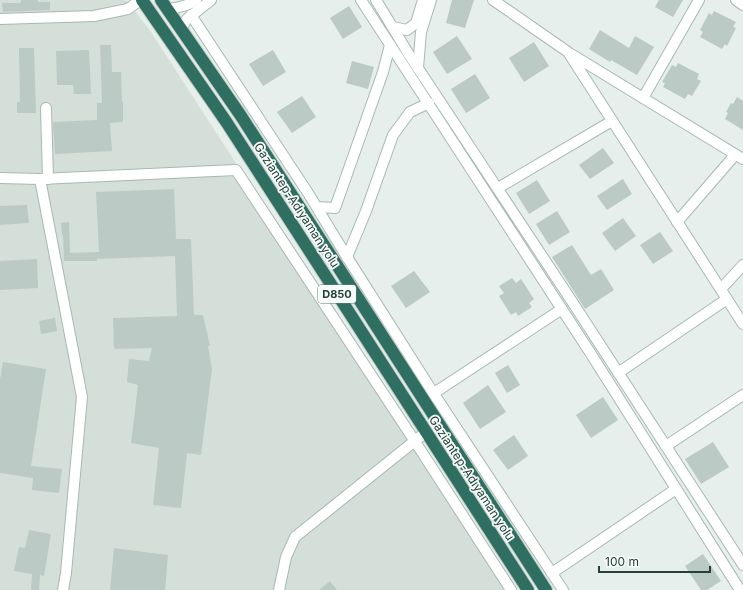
<svg xmlns="http://www.w3.org/2000/svg" width="743" height="590" viewBox="0 0 743 590" font-family="Inter,sans-serif">
<style>
.built{fill:#d4dfda}
.building{fill:#bbcac4}
.lines{fill:none;stroke-linecap:round;stroke-linejoin:round}
.minor-casing{stroke:#a8b8b2;stroke-width:12}
.highway-casing{stroke:#c2cac8;stroke-width:14}
.minor{stroke:#fff;stroke-width:10}
.highway{stroke:#2f6f62;stroke-width:12}
.labels{text-anchor:middle;dominant-baseline:central;stroke-width:3.5;stroke-linejoin:round;paint-order:stroke}
.shield{fill:#f7fbf9;stroke:#637a73;stroke-width:1}
.shield-label{font-size:11px;font-weight:bold;fill:#24423a}
.street-label{font-size:12px;fill:#24423a;stroke:#f7fbf9}
</style>
<rect width="100%" height="100%" fill="#e6efeb"/>
<!-- built -->
<polygon class="built" points="0,0 126,0 149,29 513,590 0,590"/>
<!-- building -->
<g class="building">
<polygon points="21,0 38,0 38,2 50,2 50,10 3,12 2,3 21,3"/>
<polygon points="452,0 474,0 465,28 446,23"/>
<polygon points="659,0 683,0 673,17 655,7"/>
<polygon points="349,6 362,27 343,39 330,18"/>
<polygon points="714,11 736,22 733,27 736,28 727,46 725,44 722,49 700,37 703,32 700,30 709,13 712,15"/>
<polygon points="600,30 629,48 635,36 654,47 637,75 611,60 610,62 589,49"/>
<polygon points="457,36 472,59 447,74 433,52"/>
<polygon points="534,42 549,66 524,82 509,58"/>
<polygon points="100,45 111,45 112,72 121,72 122,102 123,102 123,122 110,123 112,151 55,154 53,122 97,120 97,103 102,103"/>
<polygon points="19,48 34,48 36,113 17,113 17,102 20,102"/>
<polygon points="89,50 91,94 74,94 73,85 57,85 56,51"/>
<polygon points="273,50 286,72 263,86 249,64"/>
<polygon points="352,61 374,67 368,89 346,83"/>
<polygon points="678,63 699,74 697,79 701,81 692,96 688,94 685,99 663,87 665,83 662,82 672,65 676,67"/>
<polygon points="475,74 490,98 466,113 451,89"/>
<polygon points="302,96 316,117 292,133 277,112"/>
<polygon points="737,97 743,101 743,130 725,119 728,113 726,112 731,103 733,104"/>
<polygon points="603,148 614,163 590,179 579,165"/>
<polygon points="623,179 632,194 607,210 597,196"/>
<polygon points="537,180 550,201 529,214 516,193"/>
<polygon points="174,189 176,239 191,239 194,315 203,315 210,346 208,346 212,369 201,455 187,453 181,508 153,505 159,448 131,443 138,385 127,382 129,359 149,361 152,348 114,349 113,318 177,316 175,256 97,259 97,261 64,261 63,235 62,235 61,223 69,222 70,253 99,252 96,192"/>
<polygon points="27,205 29,223 0,225 0,206"/>
<polygon points="557,211 570,232 549,245 536,224"/>
<polygon points="623,218 636,236 615,251 602,233"/>
<polygon points="660,232 673,251 653,264 640,245"/>
<polygon points="572,245 591,275 601,269 614,290 585,309 552,257"/>
<polygon points="37,259 38,288 0,290 0,261"/>
<polygon points="414,271 430,292 406,308 391,286"/>
<polygon points="512,278 516,283 521,279 534,299 529,303 532,307 518,316 516,312 511,315 499,296 504,293 499,286"/>
<polygon points="55,318 57,331 41,334 39,321"/>
<polygon points="3,362 46,369 31,466 62,469 59,493 32,490 33,478 0,473 0,379"/>
<polygon points="508,365 520,385 507,393 495,373"/>
<polygon points="488,385 506,412 480,429 463,403"/>
<polygon points="603,397 618,420 591,438 576,415"/>
<polygon points="514,435 528,456 508,470 493,450"/>
<polygon points="713,442 729,467 701,484 685,459"/>
<polygon points="29,530 51,534 44,576 40,575 39,590 31,590 32,574 14,571 19,547 25,548"/>
<polygon points="114,548 168,555 165,590 110,590"/>
<polygon points="703,554 721,581 707,590 701,590 685,566"/>
<polygon points="330,581 337,590 319,590"/>
</g>
<g class="lines">
<defs>
<g id="minor">
<polyline points="361,0 591,354 740,590"/>
<polyline points="376,0 408,53 573,303 743,565"/>
<polyline points="493,0 568,52 743,324"/>
<polyline points="736,0 743,5"/>
<path d="M168 9C178 8 188 6 196 0"/>
<polyline points="191,15 308,193 347,257 432,391 563,590"/>
<polyline points="0,19 94,16 128,9 140,0"/>
<polyline points="393,27 407,30 416,23 423,0"/>
<polyline points="181,29 187,19 211,0"/>
<polyline points="571,54 743,159"/>
<polyline points="418,68 421,32 431,0"/>
<polyline points="643,98 699,0"/>
<polyline points="46,108 48,179"/>
<polyline points="0,178 40,179 82,397 66,573 63,590"/>
<polyline points="40,179 236,170 414,440 511,590"/>
<polyline points="498,188 612,121"/>
<polyline points="317,207 335,208 383,72 390,45"/>
<polyline points="677,222 735,155"/>
<polyline points="347,257 366,211 393,135 410,112 429,103"/>
<polyline points="721,289 743,265"/>
<polyline points="618,373 727,299"/>
<polyline points="434,393 562,309"/>
<polyline points="666,446 743,395"/>
<polyline points="552,573 676,489"/>
<polyline points="279,590 286,557 295,537 426,432"/>
</g>
<g id="highway">
<polyline points="142,0 227,123 528,590"/>
<polyline points="161,0 241,116 546,590"/>
</g>
</defs>
<!-- minor casing -->
<use href="#minor" class="minor-casing"/>
<!-- highway casing -->
<use href="#highway" class="highway-casing"/>
<!-- minor -->
<use href="#minor" class="minor"/>
<!-- highway -->
<use href="#highway" class="highway"/>
</g>
<g class="labels">
<!-- shield labels -->
<rect class="shield" x="318" y="285" width="38" height="18" rx="3"/>
<g class="shield-label">
<text x="337" y="294">D850</text>
</g>
<!-- street labels -->
<g class="street-label">
<text transform="translate(297 205) rotate(57)">Gaziantep-Adıyaman yolu</text>
<text transform="translate(472 478) rotate(57)">Gaziantep-Adıyaman yolu</text>
</g>
</g>
<!-- scale -->
<path d="M599 566v6h111v-6" fill="none" stroke="#24423a" stroke-width="2"/>
<text x="605" y="566" font-size="12" fill="#24423a" stroke="#f7fbf9" stroke-width="3" paint-order="stroke">100 m</text>
</svg>
